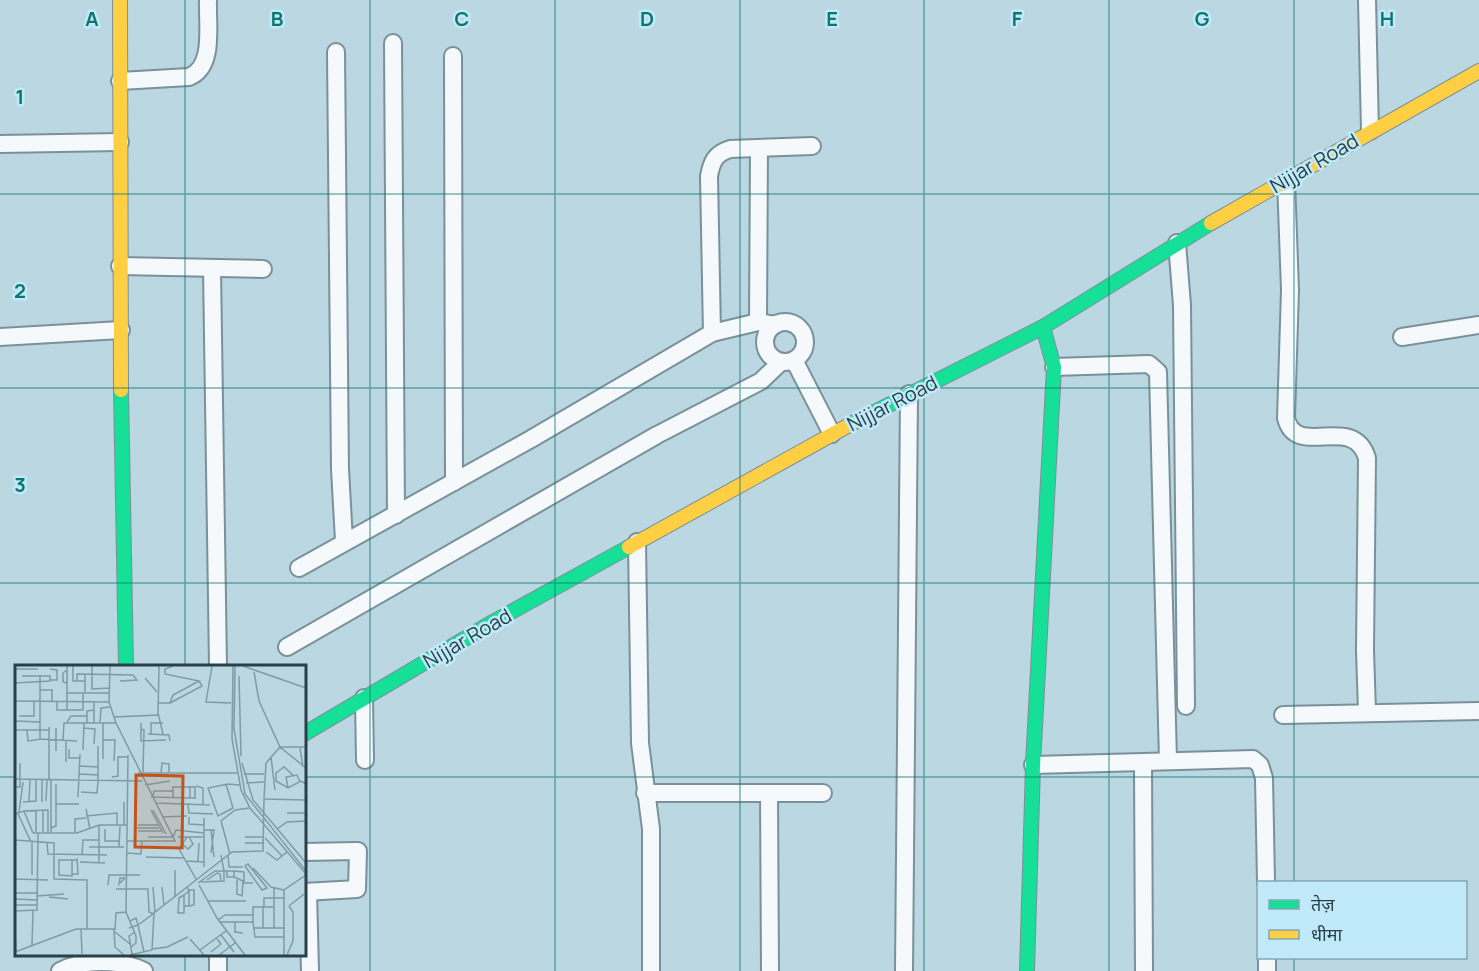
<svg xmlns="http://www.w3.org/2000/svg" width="1479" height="971" viewBox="0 0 1479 971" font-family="Manrope,'Noto Sans Devanagari',sans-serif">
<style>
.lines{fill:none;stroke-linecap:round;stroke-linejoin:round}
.street-casing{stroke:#7a9199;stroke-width:20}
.fast-casing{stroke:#7a9199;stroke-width:16}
.slow-casing{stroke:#7a9199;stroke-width:16}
.street{stroke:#f5f9fb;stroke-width:16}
.fast{stroke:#16e098;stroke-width:14}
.slow{stroke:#ffcf43;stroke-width:14}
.grid{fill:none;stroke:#0f766e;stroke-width:1.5;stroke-opacity:0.55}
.labels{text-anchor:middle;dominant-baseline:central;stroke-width:5;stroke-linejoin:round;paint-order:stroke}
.street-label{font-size:20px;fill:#2a4048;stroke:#c0eafa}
.inset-road{fill:none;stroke:#809ba4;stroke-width:1.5}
.view{fill:#c25418;fill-opacity:0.15;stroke:#c25418;stroke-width:3}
.inset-edge{fill:none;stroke:#2a4048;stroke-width:3}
.grid-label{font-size:20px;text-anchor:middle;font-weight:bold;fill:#0f766e;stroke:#c0eafa;stroke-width:5;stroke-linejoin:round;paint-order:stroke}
</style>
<rect width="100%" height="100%" fill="#bad7e2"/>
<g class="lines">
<defs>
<g id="street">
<polyline points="1367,0 1370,131"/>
<polyline points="393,43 396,515"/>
<polyline points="336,52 340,469 344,541"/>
<polyline points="453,56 454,482"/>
<path d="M120 81 189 77C215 67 207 25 208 0"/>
<polyline points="0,144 120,142"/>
<path d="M1286 180 1290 290 1286 418C1296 460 1353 412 1367 458L1365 650 1367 712"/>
<polyline points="1177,243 1182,305 1186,706"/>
<polyline points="120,266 263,269"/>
<polyline points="212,269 218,666"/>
<polyline points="758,322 759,148"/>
<circle cx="785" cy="342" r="20"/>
<path d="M712 333 709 176C712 161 715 154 730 149L812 146"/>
<polyline points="0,337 121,330"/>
<polyline points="1402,337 1479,325"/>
<polyline points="794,360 832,434"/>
<polyline points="1054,367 1149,364 1158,372 1168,761"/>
<polyline points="637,542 640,743 651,829 651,971"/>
<polyline points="299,568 531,439 712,333 758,322 775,325"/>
<polyline points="287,647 657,435 761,381 781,362"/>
<polyline points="364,698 365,760"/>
<polyline points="1283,715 1479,711"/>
<polyline points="1143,763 1144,971"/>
<polyline points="1033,765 1253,759 1260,765 1264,778 1266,882"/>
<polyline points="645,793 823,793"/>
<polyline points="769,793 770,971"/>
<polyline points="304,852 358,851 357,889 304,892"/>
<polyline points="308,892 310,971"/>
<polyline points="218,954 218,971"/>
<polyline points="1267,958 1267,971"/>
<path d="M60 971C83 959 120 959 144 971"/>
<polyline points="904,971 909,394"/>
</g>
<g id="fast">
<polyline points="121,390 126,666"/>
<polyline points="851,424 1043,327 1211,223"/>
<polyline points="304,734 493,622 629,547"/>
<polyline points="1027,971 1033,765 1054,367 1043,327"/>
</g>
<g id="slow">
<polyline points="120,0 121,390"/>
<polyline points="1211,223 1479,71"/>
<polyline points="629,547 851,424"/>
</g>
</defs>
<!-- street casing -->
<use href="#street" class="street-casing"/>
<!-- fast casing -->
<use href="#fast" class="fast-casing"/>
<!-- slow casing -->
<use href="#slow" class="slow-casing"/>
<!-- street -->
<use href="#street" class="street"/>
<!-- fast -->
<use href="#fast" class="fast"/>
<!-- slow -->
<use href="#slow" class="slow"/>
</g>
<!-- grid -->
<path class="grid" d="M185 0V666M370 0V971M555 0V971M740 0V971M924 0V971M1109 0V971M1294 0V882M0 194H1479M0 388H1479M0 583H1479M0 777H16M304 777H1479M185 954V971M1294 958V971"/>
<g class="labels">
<!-- street labels -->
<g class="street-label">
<text transform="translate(1314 163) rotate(-30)">Nijjar Road</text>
<text transform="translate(892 403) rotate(-27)">Nijjar Road</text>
<text transform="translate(467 638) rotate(-30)">Nijjar Road</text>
</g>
</g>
<!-- overview -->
<g transform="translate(15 665)">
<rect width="291" height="291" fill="#bad7e2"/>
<path class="inset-road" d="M52 1V45M58 1V16H62M77 1V24L94 23M95 1 94 37 101 58 160 176H112M197 1 191 37 216 38M218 1 217 74 226 125 235 143 291 209M220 1 219 64 230 129 291 206M228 1 291 23M0 4H23M239 7 244 36 265 82 291 103M25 11V74L62 76M224 11 226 91M130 13 142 27M35 15H42V5L35 4M70 16H62V9L118 10 122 15 105 16M0 18 35 16V11H7M52 18 48 17V8L52 5M25 25H37V36M52 28H94M70 28V9M0 36 94 37M42 36V45H68V28M143 38H155L158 30 184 16 150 9V4L158 1M155 38 187 21 184 16M143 48 148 69M4 51H19V36M99 52 143 50 144 1M0 56 25 57M52 57 56 51H72M72 58V46L79 45M79 58V37M85 58 86 43 95 42M126 58V76L151 75M69 63 80 64 79 79M126 64 129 65 128 107M0 65H34M12 65 13 76 26 74M133 69 154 70 155 76M136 69V58H148M48 75 49 58H101M88 75H100L99 96M83 81V116M291 82H265L251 98 249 134 291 135M285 83 288 102M54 84V93H65M68 85 69 58M41 86V63M256 92 260 125M88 94V58M51 97V76M227 98 238 135 291 198M64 101 83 102M123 108H222M146 108 147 98 154 99V107M64 109 83 110M229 109H249M278 110 269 102 261 108V116L273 123 286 116 291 119M97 112 103 111V92H113M0 114 127 116M34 115V62M231 118 249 117M211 119 218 143 203 151 193 123 213 119 225 120M130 120 155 116M181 121 188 123V140M0 122H5V98M273 123 271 112 282 110 285 117M66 127 82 128 83 116M138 131 139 126H158M63 132 65 89M136 132 175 133V122M158 133V122H180V133H176M31 136 32 115M8 137 21 136V115M14 137 15 114M27 137V115M140 138 195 140M41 139H64M173 139 174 148 198 149M71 144 75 164M136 145 148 168M138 145 151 169M9 146 33 145V168M4 147 8 117M272 148H291M0 149 9 146 18 168M3 149 16 177M71 151 102 148V160M147 152 172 151M174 152V159L189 160M109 160V137M123 160H143M36 163 41 161V119M122 163H144M90 164V176H104M262 164 272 157 291 156M189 165H199L196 188M196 165 199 192M123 166H146M21 167V145M28 167V145M36 167V115M60 167V154L71 153M18 168H62L84 160H112M133 172H158M158 172 161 165 189 168M163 172H188M172 172 167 179 173 184 178 179 174 172M230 172H249M250 173 267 191M0 175 39 178V214L72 215V264M32 178 33 189 92 190M230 178H249M74 182H109M104 182 105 161M164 184 181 214M251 187 262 195 272 187M112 188 126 189 127 176M215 189 206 156 220 145 234 143M67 190 68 175H84M206 190 209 206H219V212H212V206M213 190 214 202H228M131 192 169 193M57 195V211L44 210V195H62M171 196 189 197M183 196 184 178M65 197 90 198M84 198V160M233 199 240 208 252 223 247 225 230 201ZM189 202V153M238 203 256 222 269 225M219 206 229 207V218H238M57 209H63L62 193M17 210V177M219 212 228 216 227 231 222 229V215M110 213H105L104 219 110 213M0 214 33 215M192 215 202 208 205 209 206 216M183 218 200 206H209V216L186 217M93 220 94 210H125M184 220 202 253 230 290M138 222 140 247M147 222 149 240M172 222 174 226V241H169V230L174 226M101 224H133L134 247 139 249M174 225H179V240L174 241M0 228H22M169 230 164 233 163 248H169V241M22 231 49 229M34 232 53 234M160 232V205M0 234 22 235M192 236H231M0 240H22M274 241 289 229M249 242V233H269V225L291 210M0 246 22 245 23 168M111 247 121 271V278L116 282M203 255 210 250H238M115 256 121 253 123 260 138 249M204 257H238V242H259M220 257V267L228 268M238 257 240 272H269M0 262 1 286M114 263 123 260 129 287M238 263H269M248 263V242M259 263V223M66 264 67 289M100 265 101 248 111 247 113 90M100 267 115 279M206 270 219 287M175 274 189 290M17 280 18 246M137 284 152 282 173 272M185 285 211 266M0 287 61 264H99L100 282 109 290M196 287 206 279 202 274M117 289 114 271 120 267M115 290 137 285 139 248 181 215 217 187 248 186 249 134M204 290 220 278M269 290V233M272 290 278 276V247L274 241"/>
<path class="view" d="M121 110 168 111 167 183 120 182Z"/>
<rect width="291" height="291" class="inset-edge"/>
</g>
<g class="grid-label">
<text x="92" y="26">A</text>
<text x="277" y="26">B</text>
<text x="462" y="26">C</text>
<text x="647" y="26">D</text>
<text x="832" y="26">E</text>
<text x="1017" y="26">F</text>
<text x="1202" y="26">G</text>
<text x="1387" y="26">H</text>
<text x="20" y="104">1</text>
<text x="20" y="298">2</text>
<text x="20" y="492">3</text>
</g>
<!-- legend -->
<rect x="1257" y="881" width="210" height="78" fill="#c0eafa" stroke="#84a6b3" stroke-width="1.5"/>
<rect x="1269" y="900" width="30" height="9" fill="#16e098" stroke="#84a6b3" stroke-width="1.5"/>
<text x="1311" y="911" font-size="18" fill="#2a4048">तेज़</text>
<rect x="1269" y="930" width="30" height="9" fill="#ffcf43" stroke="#84a6b3" stroke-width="1.5"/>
<text x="1311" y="941" font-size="18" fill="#2a4048">धीमा</text>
</svg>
